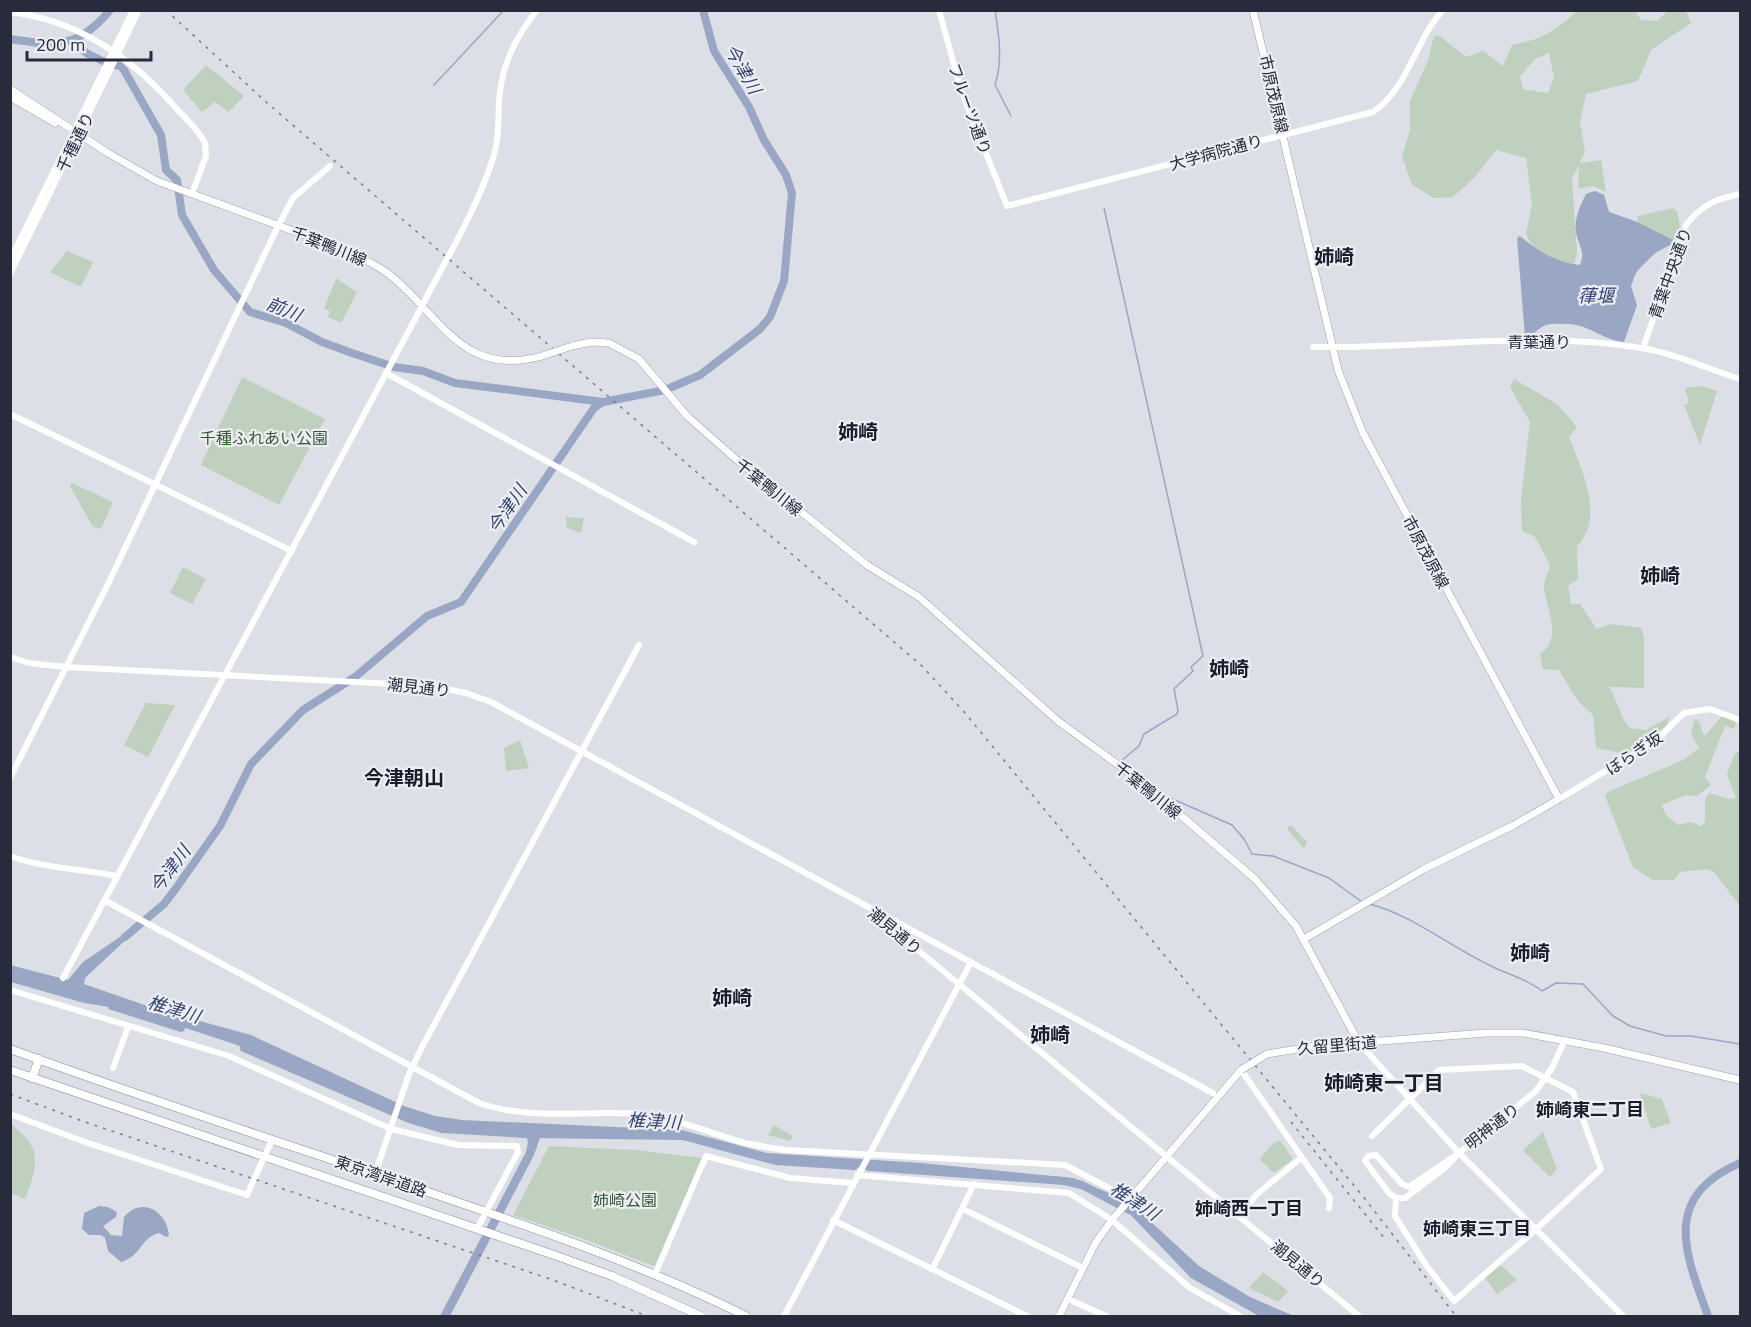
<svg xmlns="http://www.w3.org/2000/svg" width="1751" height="1327" viewBox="0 0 1751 1327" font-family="'Titillium Web','Noto Sans JP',sans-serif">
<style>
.green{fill:#c0d0be;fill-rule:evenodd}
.water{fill:#99a7c5}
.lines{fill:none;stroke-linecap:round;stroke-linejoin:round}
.stream{stroke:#99a7c5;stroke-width:1.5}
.river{stroke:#99a7c5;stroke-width:8}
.primary-casing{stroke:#9da2b1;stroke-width:8}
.highway-casing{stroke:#858a9c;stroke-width:9}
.secondary{stroke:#fff;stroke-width:6}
.primary{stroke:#fff;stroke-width:7}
.highway{stroke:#fff;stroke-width:8}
.rail{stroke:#777c8f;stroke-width:1.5;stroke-dasharray:3 6;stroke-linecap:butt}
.primary-bridge-casing{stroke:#9da2b1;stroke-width:8;stroke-linecap:butt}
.secondary-bridge{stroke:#fff;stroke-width:6}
.primary-bridge{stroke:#fff;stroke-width:7}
.labels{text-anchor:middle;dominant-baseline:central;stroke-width:4.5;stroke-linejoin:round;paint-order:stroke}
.street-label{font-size:16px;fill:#272b3c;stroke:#eceef4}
.park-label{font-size:16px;fill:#365735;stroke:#eceef4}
.water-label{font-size:18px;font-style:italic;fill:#34446d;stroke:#eceef4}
.neighbourhood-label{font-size:18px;font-weight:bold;fill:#1a1d2c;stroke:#eceef4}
.quarter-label{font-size:20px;font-weight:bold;fill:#1a1d2c;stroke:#eceef4}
</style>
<rect width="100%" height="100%" fill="#dddfe6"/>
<!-- green -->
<g class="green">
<path d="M1577 11H1635L1641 20 1657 21 1668 11H1686L1691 23 1651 50 1638 81 1586 94 1580 122 1585 152 1580 163 1601 160 1606 192 1593 186 1578 189 1579 165 1572 179 1577 253 1574 264 1561 263 1534 249 1526 234 1532 204 1526 158 1496 150 1475 177 1453 197 1433 198 1412 184 1402 157 1410 130V101L1428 60 1434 36H1440L1466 57 1483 51 1503 66 1512 45C1543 39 1553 32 1577 11ZM1549 53 1554 78 1548 93 1523 89 1520 76 1535 59Z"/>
<polygon points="206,65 244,96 229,112 215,102 202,112 183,90"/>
<path d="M1595 191 1604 195 1609 212 1638 222V216L1673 208 1677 211 1680 226 1672 244C1654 253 1638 265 1631 284L1577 222 1586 194Z"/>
<polygon points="67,251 93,262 81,287 50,272"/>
<polygon points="336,278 357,292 341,323 328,317 330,311 324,309"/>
<polygon points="242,377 325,419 279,505 201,465"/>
<path d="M1514 379 1557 404 1577 427 1569 437C1581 467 1606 519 1577 546L1578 579 1568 586 1571 604H1580L1597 629 1611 624 1641 628 1644 637V688L1610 687 1624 720 1630 728 1646 730 1669 717 1667 726 1626 754 1596 748 1593 715 1578 701 1559 670 1543 669 1540 654C1563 638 1547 611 1544 588 1544 581 1548 572 1550 565L1535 537 1522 531 1521 499 1530 422 1510 387Z"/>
<polygon points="1700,386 1717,391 1700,445 1684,405 1689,403 1685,388"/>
<polygon points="72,483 113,502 101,529 93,527 70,486"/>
<polygon points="566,517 584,518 581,533 567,528"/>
<polygon points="183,567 206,579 192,604 170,593"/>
<polygon points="146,703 175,705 148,757 124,745"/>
<polygon points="1721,717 1732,717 1736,724 1734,729 1725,726 1705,777 1711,785 1697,796 1686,795 1662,805 1666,815 1678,825 1691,822 1701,826 1705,821 1705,799 1709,793 1730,799 1736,798 1727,774 1734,755 1740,750 1740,906 1714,872 1707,869 1680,872 1674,880 1652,880 1633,867 1605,796 1608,792 1683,760 1699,748 1691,734 1695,718 1700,724 1703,734 1706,735"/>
<polygon points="520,740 529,768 506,771 504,748"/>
<polygon points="1291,825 1307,842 1304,848 1287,829"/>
<polygon points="1640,1093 1662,1099 1671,1123 1651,1129"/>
<path d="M11 1124C43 1148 38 1165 25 1199L11 1193Z"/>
<polygon points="774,1125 793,1136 790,1141 768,1135"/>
<polygon points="1543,1132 1557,1169 1550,1177 1523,1150"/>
<polygon points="1280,1140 1293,1159 1274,1173 1260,1159 1272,1144"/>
<polygon points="549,1146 635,1150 703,1158 656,1267 584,1239 513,1215"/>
<polygon points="1501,1265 1517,1280 1497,1294 1485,1278"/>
<polygon points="1263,1272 1288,1291 1278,1302 1249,1288"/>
</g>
<!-- water -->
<g class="water">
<path d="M1595 191 1604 195 1609 212 1637 222 1673 240 1672 244 1656 252 1636 272 1631 286 1637 305 1624 342C1603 340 1590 325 1568 324 1561 324 1550 323 1544 326 1536 329 1534 337 1525 337L1517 238 1520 236C1539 252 1555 262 1580 265 1586 251 1578 245 1576 232 1574 219 1580 206 1586 194Z"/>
<polygon points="130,930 131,935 85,978 84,984 156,1009 251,1035 404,1106 435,1116 462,1120 682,1130 767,1153 921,1163 1073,1178 1121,1198 1137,1209 1199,1266 1250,1297 1294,1316 1259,1316 1191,1278 1123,1207 1082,1185 1064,1181 980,1174 796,1164 683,1136 541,1135 534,1155 450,1316 440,1316 526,1152 528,1142 526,1134 442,1129 412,1120 237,1045 134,1011 84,1003 11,982 10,965 68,980 83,962"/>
<path d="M99 1206 108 1207 117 1212 116 1217 103 1226 111 1235 122 1236 124 1217C142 1196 167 1211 169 1236L166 1237 159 1233C140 1238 142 1256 121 1262L108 1251 105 1238 101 1235H89L82 1229 84 1213Z"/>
</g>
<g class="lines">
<!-- stream -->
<g class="stream">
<path d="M995 10C999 36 1003 60 995 85L1011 116"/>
<polyline points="434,85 504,10"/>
<polyline points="1104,208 1203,656 1191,667 1193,671 1174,689 1178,710 1177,714 1144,734 1139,746 1121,761 1132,771"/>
<polyline points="1159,793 1232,825 1244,839 1252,854 1273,856 1329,878 1362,902"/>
<path d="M1370 904C1416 917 1450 947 1493 967 1510 975 1527 979 1542 991L1556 983 1583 984 1613 1016 1630 1026 1666 1036H1691L1740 1044"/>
</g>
<!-- river -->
<g class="river">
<path d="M10 39C56 46 78 49 110 10"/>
<polyline points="70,41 88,54 107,63 120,66 124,70 161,135 166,170 177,180 182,215 214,270 250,312 286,323 322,342 352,353 394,367 423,371 455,383 603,402"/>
<polyline points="125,937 164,904 174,891 220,826 251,764 303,710 355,677 427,616 461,602 594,408 603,402 665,390 700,375 760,329 770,317 784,281 792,193 786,175 764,140 749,107 714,51 703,10"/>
<polyline points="112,1006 181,1028"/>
<polyline points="244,1048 412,1120 442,1129 526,1134 683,1136 776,1161 854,1166"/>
<polyline points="869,1167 1064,1181 1082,1185 1129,1210"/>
<path d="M1708 1316C1685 1253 1661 1197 1740 1163"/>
</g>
<defs>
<g id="primary">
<polyline points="1253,10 1338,370 1363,433 1559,799 1514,825 1424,869 1304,939"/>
<path d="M10 89 108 153 157 181 345 250C363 259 382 267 397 281 445 324 467 377 542 356"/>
<polyline points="10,97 55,123"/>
<polyline points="572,346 591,342 609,343 639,359 687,416 738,461 867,565 919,597 1058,721 1143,783 1255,879 1296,926 1359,1043"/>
<polyline points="1316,1046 1486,1033 1523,1033 1604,1048 1740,1080"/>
<polyline points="1059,1316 1096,1242 1112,1220 1241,1070"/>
</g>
<g id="highway">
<path d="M10 1049C149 1100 289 1145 428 1192 537 1229 643 1265 746 1316"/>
<polyline points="10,1070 557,1256 612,1276 701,1316"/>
<polyline points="32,1078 39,1059"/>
</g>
</defs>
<!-- primary casing -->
<use href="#primary" class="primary-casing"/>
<!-- highway casing -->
<use href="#highway" class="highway-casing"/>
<!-- secondary -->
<g class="secondary">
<path d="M939 10 961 90 1007 206 1373 112C1409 87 1414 42 1443 10"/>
<path d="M10 12C78 20 131 57 175 107 185 118 198 129 205 143L206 156 192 194"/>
<polyline points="10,260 90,98"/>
<polyline points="10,274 96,99"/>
<path d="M1313 347C1422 349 1533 330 1641 348 1674 353 1708 369 1740 379"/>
<path d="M1643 348 1686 225C1701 205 1716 199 1740 194"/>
<polyline points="386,373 694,542"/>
<polyline points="10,414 292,551"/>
<polyline points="10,657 29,663 66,667 432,686 466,693 491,702 872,909 895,931 1359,1316"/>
<polyline points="10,778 108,584 278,226 293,198 330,166"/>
<polyline points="1559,799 1654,742 1684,713 1710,709 1740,720"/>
<path d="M10 856C45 869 80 868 116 876"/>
<path d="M104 900 479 1103C530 1121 586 1110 639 1114 676 1118 710 1133 745 1143 759 1146 773 1148 786 1150L1065 1165 1130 1199"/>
<polyline points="878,912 1213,1093"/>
<path d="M63 978 422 306C446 259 476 211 492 161 499 142 498 122 499 102 501 66 515 38 537 10"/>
<polyline points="10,990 229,1056 391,1129 458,1145 517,1146 518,1152 477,1229"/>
<polyline points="1359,1043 1459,1153 1623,1316"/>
<polyline points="113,1068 128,1027"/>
<polyline points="1244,1074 1330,1198 1329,1208"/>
<polyline points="10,1114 85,1142 247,1195 272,1140"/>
<polyline points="1372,1136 1439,1070 1522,1066 1573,1092 1601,1169 1533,1232 1454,1301 1426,1265 1395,1216 1396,1198"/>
<polygon points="1459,1153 1445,1168 1405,1198 1396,1198 1389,1193 1365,1161 1368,1156 1376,1155 1402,1184 1409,1187"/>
<polyline points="1459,1153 1536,1091 1552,1068 1565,1040"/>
<polyline points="375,1174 409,1074 422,1047 639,645"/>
<polyline points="857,1175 1069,1193 1112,1220 1190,1288 1240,1316"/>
<polyline points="963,1209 1083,1268"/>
<polyline points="1239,1215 1257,1194 1301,1158"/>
<polyline points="833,1220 1027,1316"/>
<polyline points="933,1268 974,1184"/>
<polyline points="655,1274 706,1156 790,1178 852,1183"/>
<polyline points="1068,1299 1106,1316"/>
<polyline points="784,1316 971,962"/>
</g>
<!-- primary -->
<use href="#primary" class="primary"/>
<!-- highway -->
<use href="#highway" class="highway"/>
<!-- rail -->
<g class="rail">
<polyline points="166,10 266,102 922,666 965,713 1365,1199 1456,1316"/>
<polyline points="10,1094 85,1122 553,1280 647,1316"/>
<polyline points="1291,1122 1385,1239"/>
</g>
<defs>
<g id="primary-bridge">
<polyline points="542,356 572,346"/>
<polyline points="1241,1070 1267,1054 1316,1046"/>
</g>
</defs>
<!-- primary-bridge casing -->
<use href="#primary-bridge" class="primary-bridge-casing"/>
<!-- secondary-bridge -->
<g class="secondary-bridge">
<polyline points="90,98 133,10"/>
<polyline points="96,99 139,10"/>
</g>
<!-- primary-bridge -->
<use href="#primary-bridge" class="primary-bridge"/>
</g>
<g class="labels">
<!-- street labels -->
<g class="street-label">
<text transform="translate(1274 94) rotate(77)">市原茂原線</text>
<text transform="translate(970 109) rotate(70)">フルーツ通り</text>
<text transform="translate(75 142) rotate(-64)">千種通り</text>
<text transform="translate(1216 152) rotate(-15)">大学病院通り</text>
<text transform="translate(329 246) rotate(22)">千葉鴨川線</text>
<text transform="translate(1670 273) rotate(-70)">青葉中央通り</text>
<text x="1539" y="342">青葉通り</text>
<text transform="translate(769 487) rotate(39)">千葉鴨川線</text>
<text transform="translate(1426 552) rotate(62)">市原茂原線</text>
<text transform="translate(419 687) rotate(6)">潮見通り</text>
<text transform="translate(1634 753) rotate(-34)">ぼらぎ坂</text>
<text transform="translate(1148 790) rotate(39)">千葉鴨川線</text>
<text transform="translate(895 931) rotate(40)">潮見通り</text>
<text transform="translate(1337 1045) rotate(-5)">久留里街道</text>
<text transform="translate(1492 1126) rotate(-38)">明神通り</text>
<text transform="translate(381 1176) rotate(19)">東京湾岸道路</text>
<text transform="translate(1298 1264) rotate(40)">潮見通り</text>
</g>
<!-- park labels -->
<g class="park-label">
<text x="264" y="438">千種ふれあい公園</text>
<text x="625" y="1200">姉崎公園</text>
</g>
<!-- water labels -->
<g class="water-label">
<text transform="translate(743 69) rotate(60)">今津川</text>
<text x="1596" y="295">葎堰</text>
<text transform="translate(284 309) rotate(22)">前川</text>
<text transform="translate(507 509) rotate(-56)">今津川</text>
<text transform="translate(170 869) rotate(-53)">今津川</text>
<text transform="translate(174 1009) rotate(17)">椎津川</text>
<text transform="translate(654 1121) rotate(3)">椎津川</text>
<text transform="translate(1135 1201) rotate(33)">椎津川</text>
</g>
<!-- neighbourhood labels -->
<g class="neighbourhood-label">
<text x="1590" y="1109">姉崎東二丁目</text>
<text x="1249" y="1208">姉崎西一丁目</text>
<text x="1477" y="1228">姉崎東三丁目</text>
</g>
<!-- quarter labels -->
<g class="quarter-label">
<text x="1334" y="256">姉崎</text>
<text x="858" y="431">姉崎</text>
<text x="1660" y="575">姉崎</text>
<text x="1229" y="668">姉崎</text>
<text x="404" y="777">今津朝山</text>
<text x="1530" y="952">姉崎</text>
<text x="732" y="997">姉崎</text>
<text x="1050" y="1034">姉崎</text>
<text x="1384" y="1082">姉崎東一丁目</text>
</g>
</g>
<!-- border -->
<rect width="1751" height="1327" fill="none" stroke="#272b3c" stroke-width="24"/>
<!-- scale -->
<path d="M27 51v9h124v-9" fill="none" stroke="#272b3c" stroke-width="3"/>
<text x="36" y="51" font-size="18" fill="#272b3c" stroke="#eceef4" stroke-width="4.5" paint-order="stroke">200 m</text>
</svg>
